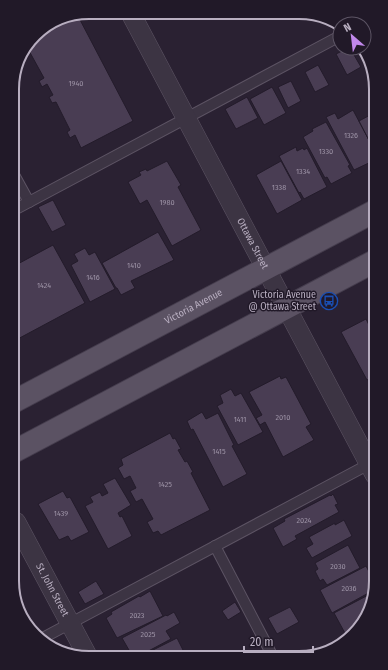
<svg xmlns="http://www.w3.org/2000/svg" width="388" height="670" viewBox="0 0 388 670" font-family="'Fira Sans Condensed',sans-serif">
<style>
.building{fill:#493d53;stroke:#231b2a}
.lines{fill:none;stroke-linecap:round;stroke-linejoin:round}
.lane-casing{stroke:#5d5464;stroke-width:12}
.street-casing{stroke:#5d5464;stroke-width:20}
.primary-casing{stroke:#453d4d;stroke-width:24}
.lane{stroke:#3c3443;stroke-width:10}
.street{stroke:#3c3443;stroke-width:19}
.primary{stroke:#5b5263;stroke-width:22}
.labels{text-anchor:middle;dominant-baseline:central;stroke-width:3;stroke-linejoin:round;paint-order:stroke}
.number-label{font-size:8px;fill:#9c92a5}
.street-label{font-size:10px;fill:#b8aec0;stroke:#211928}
.poi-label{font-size:10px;fill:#b8aec0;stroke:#211928;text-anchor:end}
.rim{fill:none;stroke:#b8aec0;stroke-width:2}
</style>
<rect width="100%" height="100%" fill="#2a2132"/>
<!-- building -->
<g class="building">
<polygon points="78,16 133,121 81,148 75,135 70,138 67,132 70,130 56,102 52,103 49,97 53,95 47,84 42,87 39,81 44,78 28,49 38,31"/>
<polygon points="348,48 350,48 361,67 347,75 336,54"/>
<polygon points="318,65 329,85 315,92 305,72"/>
<polygon points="291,81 301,101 288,108 278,87"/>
<polygon points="272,87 286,113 264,125 250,99"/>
<polygon points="247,97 258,118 236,129 225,109"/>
<polygon points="353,110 372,146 373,161 354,170 326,117 335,113 338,119"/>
<polygon points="372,114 372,146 359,121"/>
<polygon points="326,122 350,165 348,166 352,173 331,184 327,177 325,178 303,137 313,131 312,129"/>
<polygon points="296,147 297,151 303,148 304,150 307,148 327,187 304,199 300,192 299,193 279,156"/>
<polygon points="167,161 181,185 178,187 201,230 172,246 147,200 140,204 128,182 141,175 139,172 146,169 147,171"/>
<polygon points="281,161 302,200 277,214 256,175"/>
<polygon points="53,200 66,225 52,232 38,207"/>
<polygon points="158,232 174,260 131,281 135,288 121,295 117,288 116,288 102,263"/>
<polygon points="53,245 85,303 14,341 14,266"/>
<polygon points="85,248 89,255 95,252 115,289 90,302 71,265 78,261 74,254"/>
<polygon points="366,319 374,335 374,379 373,377 367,380 341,332"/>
<polygon points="280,376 281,379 286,377 311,424 306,427 314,440 283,457 265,422 260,425 256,418 262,415 249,392"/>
<polygon points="231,389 235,396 241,393 263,432 238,445 217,406 223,403 220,395"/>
<polygon points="202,412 206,419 218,413 234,445 232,446 247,474 223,487 193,429 191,430 187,421"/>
<polygon points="170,433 173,439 175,438 181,449 178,450 185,462 187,461 193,472 191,473 210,510 161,535 158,531 153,533 147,522 153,519 142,499 136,502 130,491 136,488 130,476 124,479 118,468 123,465 121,459"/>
<polygon points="115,478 131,505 118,513 120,517 122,516 132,536 108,549 85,506 93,502 90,497 100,492 102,496 108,493 103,484"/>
<polygon points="63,491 67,498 70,497 89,532 71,541 68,536 59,540 38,504"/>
<polygon points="333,494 338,504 335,505 339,512 295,536 297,539 283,547 273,528 285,521 284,519 330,495 331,496"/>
<polygon points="344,520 352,536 312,558 306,548 313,544 309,537 335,523 335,525"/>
<polygon points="348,545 360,568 327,585 323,579 320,581 315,571 318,569 315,563"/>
<polygon points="366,566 376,585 374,590 332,613 320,590"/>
<polygon points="96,581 104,594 85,604 78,592"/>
<polygon points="150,591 163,616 117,638 106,618 112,614 111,612 139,596 140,597"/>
<polygon points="374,592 360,628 346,635 334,613"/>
<polygon points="235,602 241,612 228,620 222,611"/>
<polygon points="290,607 299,622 277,634 268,618"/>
<polygon points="174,612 180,623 166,631 171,639 139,656 133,657 122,638 166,615 167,616"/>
<polygon points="177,638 186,656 141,656"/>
</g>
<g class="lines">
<defs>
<g id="lane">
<polyline points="13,173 29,202"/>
<polyline points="14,210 340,36"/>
<polyline points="215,546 272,655"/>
<polyline points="39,640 373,462"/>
</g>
<g id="street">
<path id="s1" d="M130 12 375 475"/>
<path id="s2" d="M16 522 88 657"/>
</g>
<g id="primary">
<path id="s3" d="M15 401 373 212"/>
<polyline points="15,451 373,262"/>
</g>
</defs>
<!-- lane casing -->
<use href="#lane" class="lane-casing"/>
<!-- street casing -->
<use href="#street" class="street-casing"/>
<!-- primary casing -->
<use href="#primary" class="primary-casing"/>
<!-- lane -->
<use href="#lane" class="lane"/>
<!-- street -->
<use href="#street" class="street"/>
<!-- primary -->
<use href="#primary" class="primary"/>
</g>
<!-- icons -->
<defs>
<symbol id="bus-ring" viewBox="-11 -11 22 22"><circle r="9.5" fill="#211928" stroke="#1a4fb4" stroke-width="1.5"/><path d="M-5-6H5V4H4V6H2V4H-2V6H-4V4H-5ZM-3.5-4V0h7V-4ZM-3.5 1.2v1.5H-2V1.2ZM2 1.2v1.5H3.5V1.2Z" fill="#1a4fb4"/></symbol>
</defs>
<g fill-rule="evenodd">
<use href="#bus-ring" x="319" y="291" width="20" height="20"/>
</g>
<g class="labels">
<!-- number labels -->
<g class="number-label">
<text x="76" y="83">1940</text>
<text x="351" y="135">1326</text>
<text x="326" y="151">1330</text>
<text x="303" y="171">1334</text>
<text x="279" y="187">1338</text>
<text x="167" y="202">1980</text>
<text x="134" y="265">1410</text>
<text x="93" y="277">1416</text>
<text x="44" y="285">1424</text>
<text x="283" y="417">2010</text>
<text x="240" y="419">1411</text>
<text x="219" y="451">1415</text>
<text x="165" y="484">1425</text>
<text x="61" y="513">1439</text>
<text x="304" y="520">2024</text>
<text x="338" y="566">2030</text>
<text x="349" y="588">2036</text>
<text x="137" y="615">2023</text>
<text x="148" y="634">2025</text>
</g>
<!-- street labels -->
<g class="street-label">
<text stroke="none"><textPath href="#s1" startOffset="262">Ottawa Street</textPath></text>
<text stroke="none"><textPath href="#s3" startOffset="202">Victoria Avenue</textPath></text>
<text stroke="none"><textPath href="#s2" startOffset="77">St. John Street</textPath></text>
</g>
<!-- poi labels -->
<g class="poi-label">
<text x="316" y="295">Victoria Avenue<tspan x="316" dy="12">@ Ottawa Street</tspan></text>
</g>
</g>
<!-- crop -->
<path d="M0 0H388V670H0ZM89 19H299A70 70 0 0 1 369 89V581A70 70 0 0 1 299 651H89A70 70 0 0 1 19 581V89A70 70 0 0 1 89 19Z" fill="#211928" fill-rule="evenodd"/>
<path class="rim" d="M89 19H299A70 70 0 0 1 369 89V581A70 70 0 0 1 299 651H89A70 70 0 0 1 19 581V89A70 70 0 0 1 89 19Z"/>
<!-- north arrow -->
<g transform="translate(352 36) rotate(332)"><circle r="19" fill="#211928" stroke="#5d5565"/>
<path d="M0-3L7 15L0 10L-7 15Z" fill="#c188eb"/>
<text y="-6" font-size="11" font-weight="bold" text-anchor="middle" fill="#b8aec0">N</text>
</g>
<!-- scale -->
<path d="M244 646v6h69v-6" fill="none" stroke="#b8aec0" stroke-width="2"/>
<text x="250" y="646" font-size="12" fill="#b8aec0" stroke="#211928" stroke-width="3" paint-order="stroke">20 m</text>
</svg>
